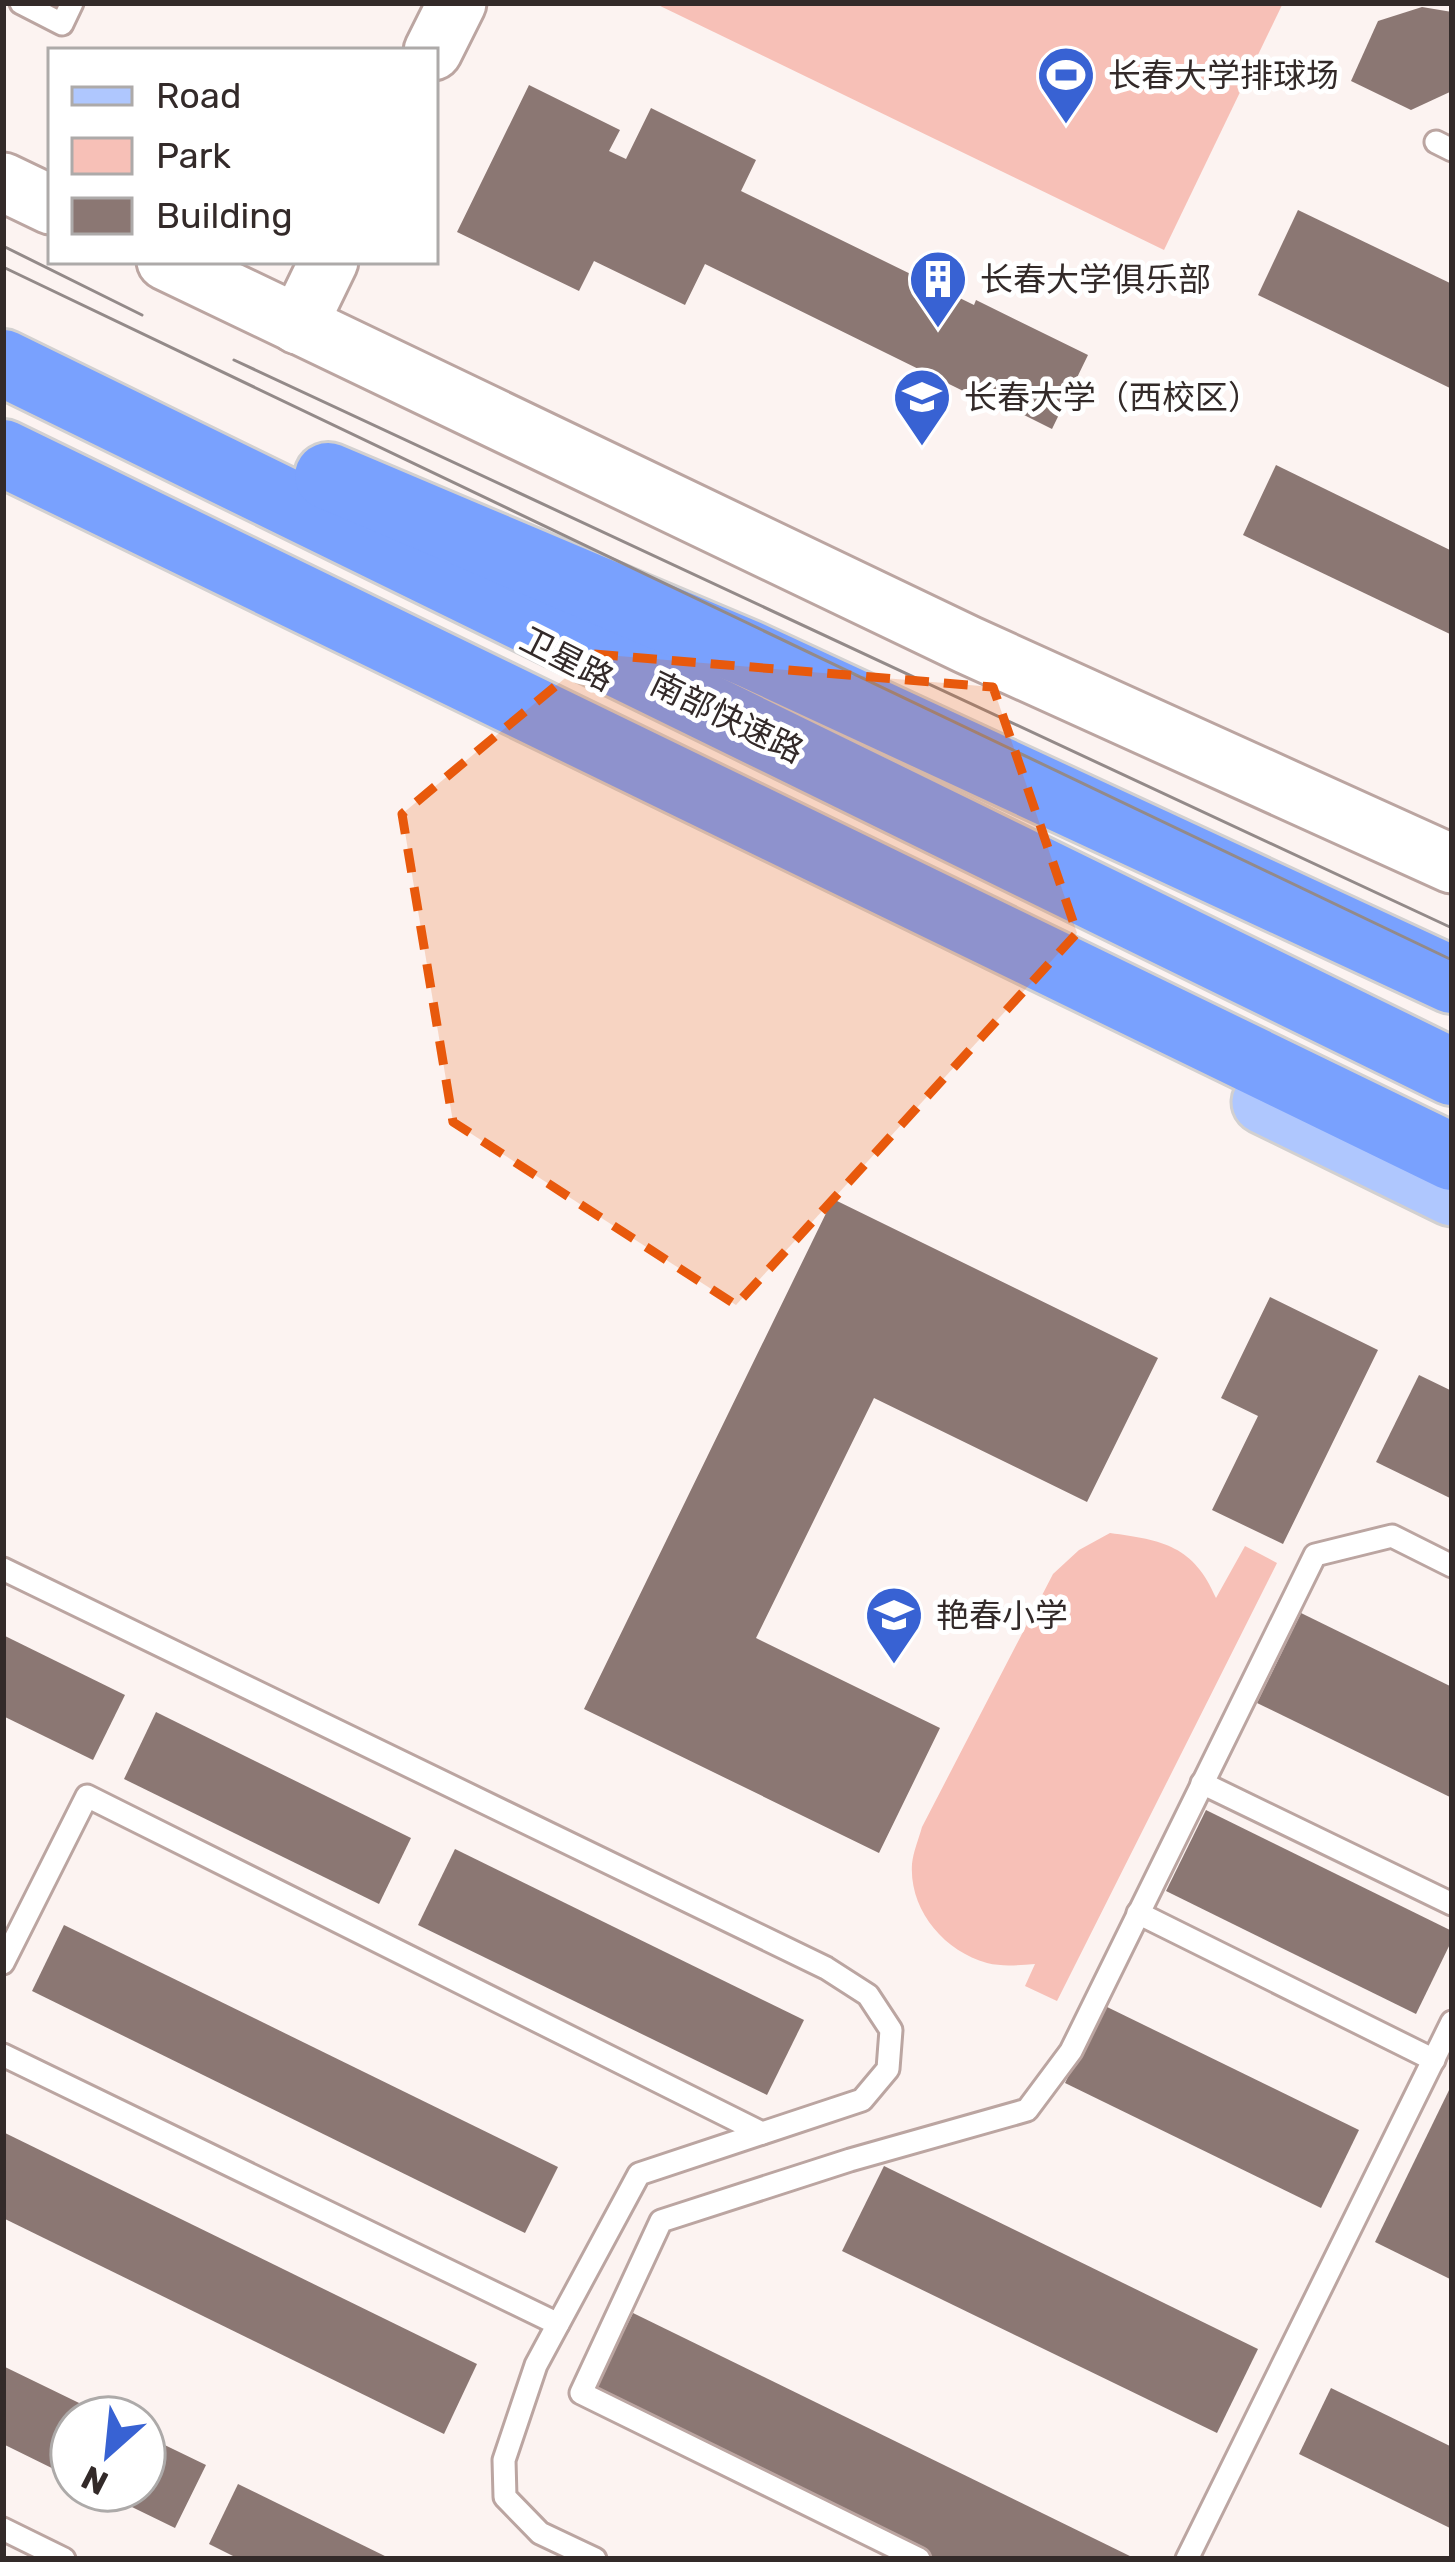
<svg xmlns="http://www.w3.org/2000/svg" width="1455" height="2562" viewBox="0 0 1455 2562" font-family="Rubik,'Noto Sans SC',sans-serif">
<style>
.green{fill:#f7c0b7}
.building{fill:#8b7773}
.lines{fill:none;stroke-linecap:round;stroke-linejoin:round}
.lane-casing{stroke:#bba5a1;stroke-width:27}
.secondary-casing{stroke:#bba5a1;stroke-width:63}
.primary-casing{stroke:#d2d0d0;stroke-width:69}
.highway-casing{stroke:#d2d0d0;stroke-width:72}
.lane{stroke:#fff;stroke-width:21}
.secondary{stroke:#fff;stroke-width:57}
.primary{stroke:#afc7fe;stroke-width:63}
.highway{stroke:#79a1fe;stroke-width:66}
.tram{stroke:#938a89;stroke-width:3}
.marked{fill:#e8590c;fill-opacity:0.2;stroke:#e8590c;stroke-width:9;stroke-dasharray:24 15;stroke-linejoin:round}
.labels{text-anchor:middle;dominant-baseline:central;stroke-width:10;stroke-linejoin:round;paint-order:stroke}
.poi-label{font-size:33px;fill:#332a29;stroke:#fff;text-anchor:start}
.street-label{font-size:33px;fill:#332a29;stroke:#fff}
</style>
<rect width="100%" height="100%" fill="#fcf3f1"/>
<!-- green -->
<g class="green">
<polygon points="654,3 1283,3 1164,250"/>
<path d="M1110 1533C1163 1540 1194 1546 1216 1598L1245 1546 1277 1563 1057 2001 1025 1986 1035 1964C1019 1965 1003 1967 987 1963 944 1951 909 1910 912 1864 913 1852 919 1838 922 1827L1053 1574 1079 1550Z"/>
</g>
<!-- building -->
<g class="building">
<polygon points="1422,7 1452,12 1452,91 1411,110 1351,81 1378,21"/>
<polygon points="529,85 620,130 609,151 626,159 651,108 756,160 741,191 974,305 976,300 1088,355 1052,429 1014,410 1012,415 705,264 685,305 594,261 579,291 457,232"/>
<polygon points="1298,210 1452,284 1452,389 1258,295"/>
<polygon points="1276,465 1452,551 1452,635 1243,535"/>
<polygon points="833,1199 1158,1358 1087,1502 874,1398 756,1638 940,1728 879,1853 584,1709"/>
<polygon points="1270,1297 1378,1350 1283,1544 1212,1510 1258,1416 1221,1398"/>
<polygon points="1419,1375 1452,1391 1452,1499 1376,1462"/>
<polygon points="1301,1613 1452,1687 1452,1798 1257,1703"/>
<polygon points="3,1635 125,1695 93,1760 3,1716"/>
<polygon points="156,1712 411,1838 379,1904 124,1779"/>
<polygon points="1206,1810 1452,1931 1452,1940 1416,2014 1166,1891"/>
<polygon points="455,1849 804,2020 767,2095 418,1925"/>
<polygon points="64,1925 558,2167 525,2233 32,1991"/>
<polygon points="1103,2005 1359,2130 1321,2208 1065,2083"/>
<polygon points="1452,2084 1452,2280 1375,2242"/>
<polygon points="3,2132 477,2364 444,2434 3,2218"/>
<polygon points="884,2166 1258,2349 1217,2433 842,2251"/>
<polygon points="633,2313 1136,2559 937,2559 594,2391"/>
<polygon points="3,2366 110,2418 72,2418 72,2478 3,2444"/>
<polygon points="1331,2388 1452,2447 1452,2529 1299,2454"/>
<polygon points="144,2435 206,2465 175,2528 97,2490 144,2490"/>
<polygon points="238,2484 391,2559 239,2559 209,2544"/>
</g>
<g class="lines">
<defs>
<g id="lane">
<polyline points="21,3 62,24 72,3"/>
<polyline points="1436,142 1452,150"/>
<polyline points="3,1569 826,1968 868,1995 891,2030 888,2069 862,2100 639,2174 536,2365 504,2460 505,2497 540,2533 595,2559"/>
<polyline points="1202,1783 1452,1904"/>
<polyline points="1138,1913 1434,2060"/>
<polyline points="3,1963 87,1796 762,2133"/>
<polyline points="3,2055 558,2324"/>
<polyline points="3,2529 64,2559"/>
<polyline points="919,2559 581,2393 661,2221 850,2160 1027,2110 1071,2051 1315,1555 1392,1536 1452,1566"/>
<polyline points="1187,2559 1452,2022"/>
</g>
<g id="secondary">
<polyline points="433,51 457,3"/>
<polyline points="3,182 51,205"/>
<polyline points="166,261 968,645 1452,864"/>
<polyline points="298,325 329,261"/>
</g>
<polyline id="primary" points="1264,1102 1452,1194"/>
<g id="highway">
<polyline points="3,363 1452,1072"/>
<polyline points="3,453 1452,1157"/>
<polyline points="328,476 749,654 1452,980"/>
</g>
</defs>
<!-- lane casing -->
<use href="#lane" class="lane-casing"/>
<!-- secondary casing -->
<use href="#secondary" class="secondary-casing"/>
<!-- primary casing -->
<use href="#primary" class="primary-casing"/>
<!-- highway casing -->
<use href="#highway" class="highway-casing"/>
<!-- lane -->
<use href="#lane" class="lane"/>
<!-- secondary -->
<use href="#secondary" class="secondary"/>
<!-- primary -->
<use href="#primary" class="primary"/>
<!-- highway -->
<use href="#highway" class="highway"/>
<!-- tram -->
<g class="tram">
<polyline points="3,246 142,315"/>
<polyline points="3,267 1452,960"/>
<polyline points="234,360 1452,928"/>
</g>
</g>
<!-- marked area -->
<path class="marked" d="M594 654 993 687 1077 933 736 1305 453 1122 402 814Z"/>
<!-- icons -->
<defs>
<symbol id="stadium-pin" viewBox="-11 -11 22 30"><path d="M0 17L-7.5 6A9.5 9.5 0 1 1 7.5 6Z" fill="#3862d3" stroke="#fff"/><path d="M0-5a6.5 5 0 1 0 0 10a6.5 5 0 1 0 0-10ZM-3.5-1.8h7v3.6h-7Z" fill="#fff"/></symbol>
<symbol id="building-pin" viewBox="-11 -11 22 30"><path d="M0 17L-7.5 6A9.5 9.5 0 1 1 7.5 6Z" fill="#3862d3" stroke="#fff"/><path d="M-4-6H4V6H1V3H-1V6H-4ZM-2.5-4.3h1.7v1.8h-1.7ZM.8-4.3h1.7v1.8H.8ZM-2.5-1h1.7V.8h-1.7ZM.8-1h1.7V.8H.8Z" fill="#fff"/></symbol>
<symbol id="university-pin" viewBox="-11 -11 22 30"><path d="M0 17L-7.5 6A9.5 9.5 0 1 1 7.5 6Z" fill="#3862d3" stroke="#fff"/><path d="M0-5L7-2L0 1L-7-2ZM-4 1L0 2.5L4 1V4Q0 6-4 4Z" fill="#fff"/></symbol>
<symbol id="school-pin" viewBox="-11 -11 22 30"><path d="M0 17L-7.5 6A9.5 9.5 0 1 1 7.5 6Z" fill="#3862d3" stroke="#fff"/><path d="M0-5L7-2L0 1L-7-2ZM-4 1L0 2.5L4 1V4Q0 6-4 4Z" fill="#fff"/></symbol>
</defs>
<g fill-rule="evenodd">
<use href="#stadium-pin" x="1033" y="42" width="66" height="90"/>
<use href="#building-pin" x="905" y="246" width="66" height="90"/>
<use href="#university-pin" x="889" y="364" width="66" height="90"/>
<use href="#school-pin" x="861" y="1582" width="66" height="90"/>
</g>
<g class="labels">
<!-- poi labels -->
<g class="poi-label">
<text x="1108" y="75">长春大学排球场</text>
<text x="980" y="279">长春大学俱乐部</text>
<text x="964" y="397">长春大学（西校区）</text>
<text x="936" y="1615">艳春小学</text>
</g>
<!-- street labels -->
<g class="street-label">
<text transform="translate(567 659) rotate(27)">卫星路</text>
<text transform="translate(727 717) rotate(26)">南部快速路</text>
</g>
</g>
<!-- border -->
<rect width="1455" height="2562" fill="none" stroke="#332a29" stroke-width="12"/>
<!-- legend -->
<rect x="48" y="48" width="390" height="216" fill="#ffffff" stroke="#adaaa9" stroke-width="3"/>
<rect x="72" y="87" width="60" height="18" fill="#afc7fe" stroke="#adaaa9" stroke-width="3"/>
<text x="156" y="108" font-size="36" fill="#332a29">Road</text>
<rect x="72" y="138" width="60" height="36" fill="#f7c0b7" stroke="#adaaa9" stroke-width="3"/>
<text x="156" y="168" font-size="36" fill="#332a29">Park</text>
<rect x="72" y="198" width="60" height="36" fill="#8b7773" stroke="#adaaa9" stroke-width="3"/>
<text x="156" y="228" font-size="36" fill="#332a29">Building</text>
<!-- north arrow -->
<g transform="translate(108 2454) rotate(207)"><circle r="57" fill="#ffffff" stroke="#adaaa9" stroke-width="3"/>
<path d="M0-9L21 45L0 30L-21 45Z" fill="#3862d3"/>
<text y="-18" font-size="33" font-weight="bold" text-anchor="middle" fill="#332a29">N</text>
</g>
</svg>
